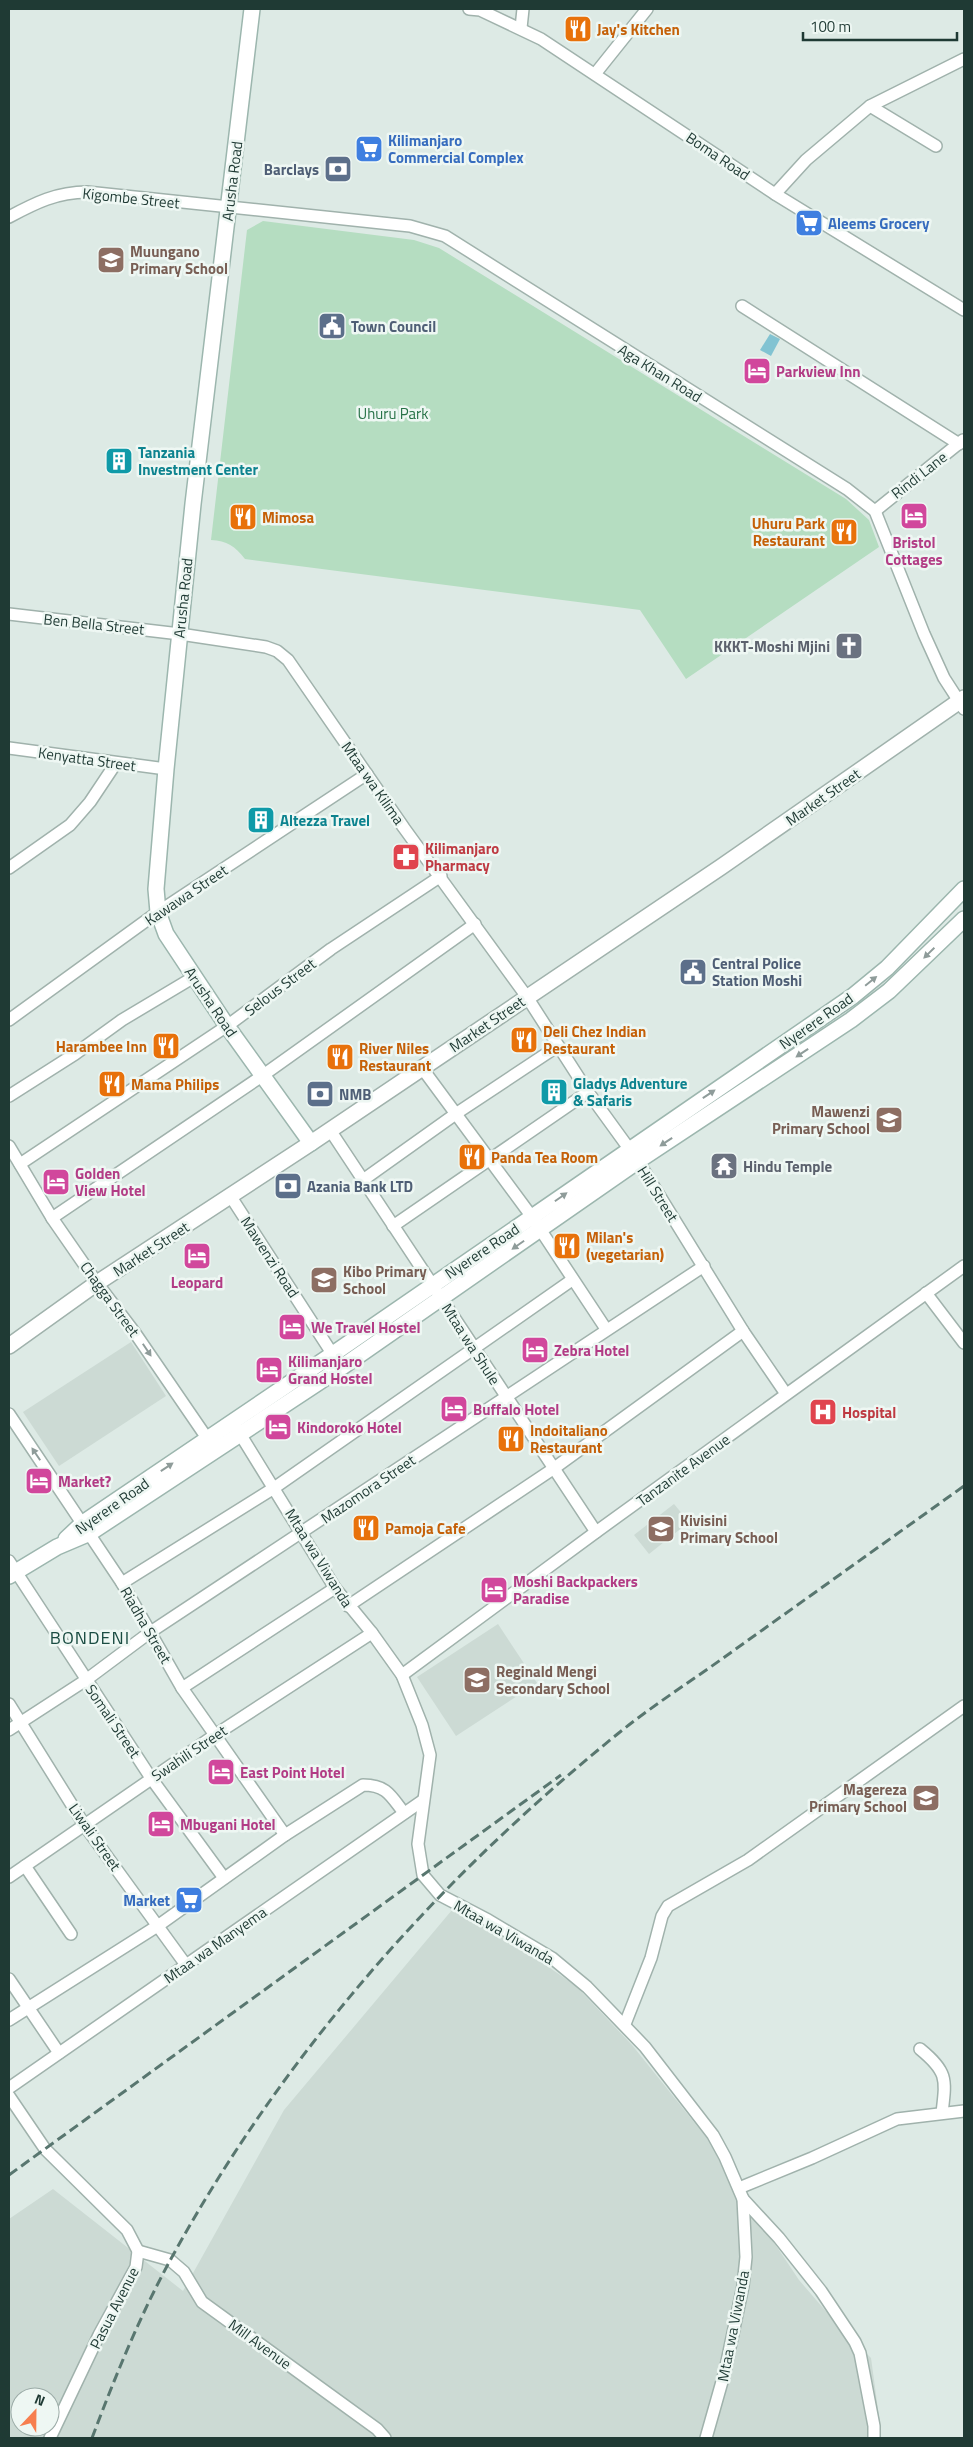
<svg xmlns="http://www.w3.org/2000/svg" width="973" height="2447" viewBox="0 0 973 2447" font-family="'Titillium Web',sans-serif">
<style>
.built{fill:#ccdad4;fill-rule:evenodd}
.green{fill:#b5ddc1}
.water{fill:#82c3d2}
.lines{fill:none;stroke-linecap:round;stroke-linejoin:round}
.minor-casing{stroke:#a0b2ac;stroke-width:14}
.tertiary-casing{stroke:#a0b2ac;stroke-width:18}
.secondary-casing{stroke:#9cb6ae;stroke-width:18}
.minor{stroke:#fff;stroke-width:11}
.tertiary{stroke:#fff;stroke-width:15}
.secondary{stroke:#fff;stroke-width:15}
.rail{stroke:#58766f;stroke-width:3;stroke-dasharray:10 5;stroke-linecap:butt}
.oneway{fill:#8f9c9a}
.labels{text-anchor:middle;dominant-baseline:central;stroke-width:5;stroke-linejoin:round;paint-order:stroke}
.food-label{font-size:15px;font-weight:bold;fill:#c56008;stroke:#eef7f3;text-anchor:start}
.shop-label{font-size:15px;font-weight:bold;fill:#366cbe;stroke:#eef7f3;text-anchor:start}
.street-label{font-size:15px;fill:#1f3a34;stroke:#eef7f3}
.service-label{font-size:15px;font-weight:bold;fill:#4e5e75;stroke:#eef7f3;text-anchor:start}
.education-label{font-size:15px;font-weight:bold;fill:#785e54;stroke:#eef7f3;text-anchor:start}
.hotel-label{font-size:15px;font-weight:bold;fill:#b23c85;stroke:#eef7f3;text-anchor:start}
.park-label{font-size:15px;fill:#277247;stroke:#eef7f3}
.culture-label{font-size:15px;font-weight:bold;fill:#0d838f;stroke:#eef7f3;text-anchor:start}
.worship-label{font-size:15px;font-weight:bold;fill:#5b616d;stroke:#eef7f3;text-anchor:end}
.health-label{font-size:15px;font-weight:bold;fill:#be3a42;stroke:#eef7f3;text-anchor:start}
.quarter-label{font-size:18px;letter-spacing:1px;fill:#1a4c42;stroke:#eef7f3}
</style>
<rect width="100%" height="100%" fill="#ddeae5"/>
<!-- built -->
<g class="built">
<polygon points="131,1342 166,1396 59,1466 23,1412"/>
<polygon points="674,1504 689,1522 649,1554 634,1535"/>
<polygon points="498,1624 537,1683 456,1736 417,1677"/>
<path d="M452 1910 485 1923 576 1986 632 2045 710 2142 734 2191 763 2226 799 2280 836 2323 871 2358 881 2431 878 2438H9V2219L53 2189 183 2291 284 2110ZM20 2397H50V2427H20Z"/>
</g>
<!-- green -->
<path class="green" d="M263 221 414 240 439 248 846 499 869 520 879 547 686 679 640 610 245 559C235 546 227 541 211 540L247 230Z"/>
<!-- water -->
<polygon class="water" points="770,334 780,339 771,356 760,350"/>
<g class="lines">
<defs>
<g id="minor">
<polyline points="469,9 480,10 541,39 775,194 964,310"/>
<polyline points="521,28 523,9"/>
<polyline points="595,74 647,9"/>
<polyline points="870,106 936,146"/>
<polyline points="775,194 806,160 870,106 964,59"/>
<path d="M9 217C35 203 57 192 87 192L410 226 445 236 847 489 875 511 924 634 944 678 964 709"/>
<polyline points="742,306 959,444"/>
<polyline points="875,511 963,440"/>
<polyline points="9,614 180,634 266,647 277,651 288,660 404,828 527,997 588,1092 638,1161 743,1331 786,1394"/>
<polyline points="9,748 166,769"/>
<polyline points="9,868 70,825 90,802 116,763"/>
<polyline points="9,1020 158,912 367,774"/>
<polyline points="422,1068 532,1217 606,1329"/>
<polyline points="9,1096 75,1054 122,1020 194,977"/>
<polyline points="330,1130 596,1532"/>
<polyline points="9,1146 52,1218 97,1283 135,1333 211,1444"/>
<polyline points="20,1164 227,1026 331,949 441,876"/>
<polyline points="363,1180 457,1113 558,1046"/>
<polyline points="231,1197 337,1361"/>
<polyline points="52,1218 262,1076 475,924"/>
<polyline points="393,1226 588,1092"/>
<polyline points="926,1293 964,1343"/>
<polyline points="9,1414 122,1583 182,1688 285,1835"/>
<polyline points="237,1429 335,1588 372,1633 402,1675 422,1725 430,1755 418,1844 423,1875 440,1895 488,1920 552,1958 587,1987 645,2047 713,2135 725,2157 743,2199 746,2257 743,2286 725,2371 706,2438"/>
<polyline points="9,1561 151,1778 224,1878"/>
<polyline points="122,1583 274,1488 572,1280"/>
<polyline points="348,1606 553,1469 743,1331"/>
<polyline points="402,1675 596,1532 964,1266"/>
<polyline points="182,1688 335,1588"/>
<polyline points="9,1704 85,1826 186,1965"/>
<polyline points="9,1730 86,1680 149,1633 704,1266"/>
<polyline points="25,1866 71,1934"/>
<polyline points="9,1877 215,1735 372,1633"/>
<polyline points="9,1979 59,2053"/>
<path d="M9 2020 159 1925 285 1835 363 1785C387 1785 391 1796 404 1813"/>
<polyline points="625,2024 651,1958 662,1916 668,1906 748,1860 964,1706"/>
<path d="M920 2049C948 2072 946 2079 942 2113"/>
<polyline points="9,2088 422,1801"/>
<polyline points="9,2096 45,2149 127,2230 138,2251 136,2267 99,2335 50,2438"/>
<polyline points="739,2188 812,2158 897,2119 964,2111"/>
<polyline points="743,2199 779,2238 821,2291 855,2342 860,2353 874,2426 874,2438"/>
<polyline points="138,2251 170,2260 184,2272 202,2302 377,2429 385,2438"/>
</g>
<polyline id="tertiary" points="9,1346 97,1283 311,1143 721,867 964,698"/>
<g id="secondary">
<polyline points="252,9 193,504 166,769 156,889 158,912 166,934 227,1026 311,1143"/>
<polyline points="66,1539 83,1523 333,1354 853,996 887,968 964,889"/>
<polyline points="9,1576 57,1547 90,1533 342,1367 638,1161 851,1020 889,991 964,919"/>
</g>
</defs>
<!-- minor casing -->
<use href="#minor" class="minor-casing"/>
<!-- tertiary casing -->
<use href="#tertiary" class="tertiary-casing"/>
<!-- secondary casing -->
<use href="#secondary" class="secondary-casing"/>
<!-- minor -->
<use href="#minor" class="minor"/>
<!-- tertiary -->
<use href="#tertiary" class="tertiary"/>
<!-- secondary -->
<use href="#secondary" class="secondary"/>
<!-- rail -->
<g class="rail">
<polyline points="9,2175 561,1775"/>
<path d="M92 2438C115 2377 140 2315 172 2257 284 2053 439 1878 620 1732 656 1703 696 1678 733 1651 810 1596 887 1541 964 1486"/>
</g>
</g>
<!-- one-way arrows -->
<defs><path id="oneway-solid" d="M-6-.8H1V-3.2L6.5 0L1 3.2V.8H-6Z" transform="scale(1.25)"/></defs>
<g class="oneway">
<use href="#oneway-solid" transform="translate(929 953) rotate(136)"/>
<use href="#oneway-solid" transform="translate(871 981) rotate(-39)"/>
<use href="#oneway-solid" transform="translate(802 1053) rotate(146)"/>
<use href="#oneway-solid" transform="translate(709 1094) rotate(-34)"/>
<use href="#oneway-solid" transform="translate(666 1142) rotate(146)"/>
<use href="#oneway-solid" transform="translate(561 1197) rotate(-35)"/>
<use href="#oneway-solid" transform="translate(518 1245) rotate(145)"/>
<use href="#oneway-solid" transform="translate(147 1350) rotate(56)"/>
<use href="#oneway-solid" transform="translate(36 1454) rotate(-124)"/>
<use href="#oneway-solid" transform="translate(167 1467) rotate(-34)"/>
</g>
<!-- icons -->
<defs>
<symbol id="restaurant-square" viewBox="-11 -11 22 22"><rect x="-9" y="-9" width="18" height="18" rx="4" fill="#e8710a" stroke="#eef7f3"/><path d="M-5-6h1v4h1v-4h1v4h1v-4h1v5L-1.5 .5V6h-2V.5L-5-1ZM5-6V6H3V1.5H1.5Q1.5-4 5-6Z" fill="#fff"/></symbol>
<symbol id="supermarket-square" viewBox="-11 -11 22 22"><rect x="-9" y="-9" width="18" height="18" rx="4" fill="#3f7fe0" stroke="#eef7f3"/><path d="M-6-5.5h2.5l.6 2H6L4.5 2H-2.5L-4.4-4H-6ZM-1.5 3.2a1.3 1.3 0 1 0 .1 0ZM3 3.2a1.3 1.3 0 1 0 .1 0Z" fill="#fff"/></symbol>
<symbol id="bank-square" viewBox="-11 -11 22 22"><rect x="-9" y="-9" width="18" height="18" rx="4" fill="#5c6f8a" stroke="#eef7f3"/><path d="M-6-4H6V4H-6ZM0-2.3a2.3 2.3 0 1 0 0 4.6a2.3 2.3 0 1 0 0-4.6Z" fill="#fff"/></symbol>
<symbol id="school-square" viewBox="-11 -11 22 22"><rect x="-9" y="-9" width="18" height="18" rx="4" fill="#8d6e63" stroke="#eef7f3"/><path d="M0-5L7-2L0 1L-7-2ZM-4 1L0 2.5L4 1V4Q0 6-4 4Z" fill="#fff"/></symbol>
<symbol id="civic-square" viewBox="-11 -11 22 22"><rect x="-9" y="-9" width="18" height="18" rx="4" fill="#5c6f8a" stroke="#eef7f3"/><path d="M-.6-6.5H3V-4.5H.6V-3L4-1V1h2V6H-6V1h2V-1L-.6-3ZM-1.2 2.5V6h2.4V2.5Z" fill="#fff"/></symbol>
<symbol id="hotel-square" viewBox="-11 -11 22 22"><rect x="-9" y="-9" width="18" height="18" rx="4" fill="#d1479c" stroke="#eef7f3"/><path d="M-6-4.5h1.5V1H6V5H4.5V3h-9V5H-6ZM-4 0a1.8 1.8 0 1 1 3.6 0ZM.5 0V-2.5h3Q6-2.5 6 0Z" fill="#fff"/></symbol>
<symbol id="building-square" viewBox="-11 -11 22 22"><rect x="-9" y="-9" width="18" height="18" rx="4" fill="#0f9aa8" stroke="#eef7f3"/><path d="M-4-6H4V6H1V3H-1V6H-4ZM-2.5-4.3h1.7v1.8h-1.7ZM.8-4.3h1.7v1.8H.8ZM-2.5-1h1.7V.8h-1.7ZM.8-1h1.7V.8H.8Z" fill="#fff"/></symbol>
<symbol id="church-square" viewBox="-11 -11 22 22"><rect x="-9" y="-9" width="18" height="18" rx="4" fill="#6b7280" stroke="#eef7f3"/><path d="M-1.2-6h2.4v3.5h3.3v2.4h-3.3V6h-2.4V-.1h-3.3v-2.4h3.3Z" fill="#fff"/></symbol>
<symbol id="pharmacy-square" viewBox="-11 -11 22 22"><rect x="-9" y="-9" width="18" height="18" rx="4" fill="#e0444e" stroke="#eef7f3"/><path d="M-2-6h4v4h4v4h-4v4h-4v-4h-4v-4h4Z" fill="#fff"/></symbol>
<symbol id="temple-square" viewBox="-11 -11 22 22"><rect x="-9" y="-9" width="18" height="18" rx="4" fill="#6b7280" stroke="#eef7f3"/><path d="M0-6L5-2H3V0L6.5 2.5H4V6H1.5V3h-3V6H-4V2.5H-6.5L-3 0V-2H-5Z" fill="#fff"/></symbol>
<symbol id="hospital-square" viewBox="-11 -11 22 22"><rect x="-9" y="-9" width="18" height="18" rx="4" fill="#e0444e" stroke="#eef7f3"/><path d="M-5-5h3v3.5h4V-5h3V5h-3V1.5h-4V5h-3Z" fill="#fff"/></symbol>
</defs>
<g fill-rule="evenodd">
<use href="#restaurant-square" x="562" y="13" width="32" height="32"/>
<use href="#supermarket-square" x="353" y="133" width="32" height="32"/>
<use href="#bank-square" x="322" y="153" width="32" height="32"/>
<use href="#supermarket-square" x="793" y="207" width="32" height="32"/>
<use href="#school-square" x="95" y="244" width="32" height="32"/>
<use href="#civic-square" x="316" y="310" width="32" height="32"/>
<use href="#hotel-square" x="741" y="355" width="32" height="32"/>
<use href="#building-square" x="103" y="445" width="32" height="32"/>
<use href="#hotel-square" x="898" y="500" width="32" height="32"/>
<use href="#restaurant-square" x="227" y="501" width="32" height="32"/>
<use href="#restaurant-square" x="828" y="516" width="32" height="32"/>
<use href="#church-square" x="833" y="630" width="32" height="32"/>
<use href="#building-square" x="245" y="804" width="32" height="32"/>
<use href="#pharmacy-square" x="390" y="841" width="32" height="32"/>
<use href="#civic-square" x="677" y="956" width="32" height="32"/>
<use href="#restaurant-square" x="508" y="1024" width="32" height="32"/>
<use href="#restaurant-square" x="150" y="1030" width="32" height="32"/>
<use href="#restaurant-square" x="324" y="1041" width="32" height="32"/>
<use href="#restaurant-square" x="96" y="1068" width="32" height="32"/>
<use href="#building-square" x="538" y="1076" width="32" height="32"/>
<use href="#bank-square" x="304" y="1078" width="32" height="32"/>
<use href="#school-square" x="873" y="1104" width="32" height="32"/>
<use href="#restaurant-square" x="456" y="1141" width="32" height="32"/>
<use href="#temple-square" x="708" y="1150" width="32" height="32"/>
<use href="#hotel-square" x="40" y="1166" width="32" height="32"/>
<use href="#bank-square" x="272" y="1170" width="32" height="32"/>
<use href="#restaurant-square" x="551" y="1230" width="32" height="32"/>
<use href="#hotel-square" x="181" y="1240" width="32" height="32"/>
<use href="#school-square" x="308" y="1264" width="32" height="32"/>
<use href="#hotel-square" x="276" y="1311" width="32" height="32"/>
<use href="#hotel-square" x="519" y="1334" width="32" height="32"/>
<use href="#hotel-square" x="253" y="1354" width="32" height="32"/>
<use href="#hotel-square" x="438" y="1393" width="32" height="32"/>
<use href="#hospital-square" x="807" y="1396" width="32" height="32"/>
<use href="#hotel-square" x="262" y="1411" width="32" height="32"/>
<use href="#restaurant-square" x="495" y="1423" width="32" height="32"/>
<use href="#hotel-square" x="23" y="1465" width="32" height="32"/>
<use href="#restaurant-square" x="350" y="1512" width="32" height="32"/>
<use href="#school-square" x="645" y="1513" width="32" height="32"/>
<use href="#hotel-square" x="478" y="1574" width="32" height="32"/>
<use href="#school-square" x="461" y="1664" width="32" height="32"/>
<use href="#hotel-square" x="205" y="1756" width="32" height="32"/>
<use href="#school-square" x="910" y="1782" width="32" height="32"/>
<use href="#hotel-square" x="145" y="1808" width="32" height="32"/>
<use href="#supermarket-square" x="173" y="1884" width="32" height="32"/>
</g>
<g class="labels">
<!-- food labels -->
<g class="food-label">
<text x="597" y="29">Jay's Kitchen</text>
<text x="262" y="517">Mimosa</text>
<text x="825" y="523" text-anchor="end">Uhuru Park<tspan x="825" dy="17">Restaurant</tspan></text>
<text x="543" y="1031">Deli Chez Indian<tspan x="543" dy="17">Restaurant</tspan></text>
<text x="147" y="1046" text-anchor="end">Harambee Inn</text>
<text x="359" y="1048">River Niles<tspan x="359" dy="17">Restaurant</tspan></text>
<text x="131" y="1084">Mama Philips</text>
<text x="491" y="1157">Panda Tea Room</text>
<text x="586" y="1237">Milan's<tspan x="586" dy="17">(vegetarian)</tspan></text>
<text x="530" y="1430">Indoitaliano<tspan x="530" dy="17">Restaurant</tspan></text>
<text x="385" y="1528">Pamoja Cafe</text>
</g>
<!-- shop labels -->
<g class="shop-label">
<text x="388" y="140">Kilimanjaro<tspan x="388" dy="17">Commercial Complex</tspan></text>
<text x="828" y="223">Aleems Grocery</text>
<text x="170" y="1900" text-anchor="end">Market</text>
</g>
<!-- street labels -->
<g class="street-label">
<text transform="translate(718 156) rotate(34)">Boma Road</text>
<text transform="translate(232 181) rotate(-83)">Arusha Road</text>
<text transform="translate(131 198) rotate(6)">Kigombe Street</text>
<text transform="translate(660 373) rotate(32)">Aga Khan Road</text>
<text transform="translate(919 475) rotate(-38)">Rindi Lane</text>
<text transform="translate(183 598) rotate(-84)">Arusha Road</text>
<text transform="translate(94 624) rotate(6)">Ben Bella Street</text>
<text transform="translate(87 759) rotate(8)">Kenyatta Street</text>
<text transform="translate(373 783) rotate(55)">Mtaa wa Kilima</text>
<text transform="translate(823 797) rotate(-35)">Market Street</text>
<text transform="translate(186 895) rotate(-34)">Kawawa Street</text>
<text transform="translate(280 987) rotate(-37)">Selous Street</text>
<text transform="translate(211 1002) rotate(56)">Arusha Road</text>
<text transform="translate(816 1021) rotate(-35)">Nyerere Road</text>
<text transform="translate(487 1024) rotate(-34)">Market Street</text>
<text transform="translate(658 1194) rotate(58)">Hill Street</text>
<text transform="translate(151 1249) rotate(-33)">Market Street</text>
<text transform="translate(482 1251) rotate(-34)">Nyerere Road</text>
<text transform="translate(270 1257) rotate(57)">Mawenzi Road</text>
<text transform="translate(110 1299) rotate(54)">Chagga Street</text>
<text transform="translate(471 1344) rotate(57)">Mtaa wa Shule</text>
<text transform="translate(683 1470) rotate(-36)">Tanzanite Avenue</text>
<text transform="translate(368 1489) rotate(-34)">Mazomora Street</text>
<text transform="translate(112 1506) rotate(-35)">Nyerere Road</text>
<text transform="translate(319 1558) rotate(58)">Mtaa wa Viwanda</text>
<text transform="translate(146 1625) rotate(60)">Riadha Street</text>
<text transform="translate(113 1721) rotate(56)">Somali Street</text>
<text transform="translate(189 1753) rotate(-34)">Swahili Street</text>
<text transform="translate(95 1837) rotate(55)">Liwali Street</text>
<text transform="translate(504 1932) rotate(30)">Mtaa wa Viwanda</text>
<text transform="translate(215 1945) rotate(-35)">Mtaa wa Manyema</text>
<text transform="translate(114 2308) rotate(-63)">Pasua Avenue</text>
<text transform="translate(733 2326) rotate(-79)">Mtaa wa Viwanda</text>
<text transform="translate(260 2344) rotate(36)">Mill Avenue</text>
</g>
<!-- service labels -->
<g class="service-label">
<text x="319" y="169" text-anchor="end">Barclays</text>
<text x="351" y="326">Town Council</text>
<text x="712" y="963">Central Police<tspan x="712" dy="17">Station Moshi</tspan></text>
<text x="339" y="1094">NMB</text>
<text x="307" y="1186">Azania Bank LTD</text>
</g>
<!-- education labels -->
<g class="education-label">
<text x="130" y="251">Muungano<tspan x="130" dy="17">Primary School</tspan></text>
<text x="870" y="1111" text-anchor="end">Mawenzi<tspan x="870" dy="17">Primary School</tspan></text>
<text x="343" y="1271">Kibo Primary<tspan x="343" dy="17">School</tspan></text>
<text x="680" y="1520">Kivisini<tspan x="680" dy="17">Primary School</tspan></text>
<text x="496" y="1671">Reginald Mengi<tspan x="496" dy="17">Secondary School</tspan></text>
<text x="907" y="1789" text-anchor="end">Magereza<tspan x="907" dy="17">Primary School</tspan></text>
</g>
<!-- hotel labels -->
<g class="hotel-label">
<text x="776" y="371">Parkview Inn</text>
<text x="914" y="542" text-anchor="middle">Bristol<tspan x="914" dy="17">Cottages</tspan></text>
<text x="75" y="1173">Golden<tspan x="75" dy="17">View Hotel</tspan></text>
<text x="197" y="1282" text-anchor="middle">Leopard</text>
<text x="311" y="1327">We Travel Hostel</text>
<text x="554" y="1350">Zebra Hotel</text>
<text x="288" y="1361">Kilimanjaro<tspan x="288" dy="17">Grand Hostel</tspan></text>
<text x="473" y="1409">Buffalo Hotel</text>
<text x="297" y="1427">Kindoroko Hotel</text>
<text x="58" y="1481">Market?</text>
<text x="513" y="1581">Moshi Backpackers<tspan x="513" dy="17">Paradise</tspan></text>
<text x="240" y="1772">East Point Hotel</text>
<text x="180" y="1824">Mbugani Hotel</text>
</g>
<!-- park labels -->
<g class="park-label">
<text x="393" y="413">Uhuru Park</text>
</g>
<!-- culture labels -->
<g class="culture-label">
<text x="138" y="452">Tanzania<tspan x="138" dy="17">Investment Center</tspan></text>
<text x="280" y="820">Altezza Travel</text>
<text x="573" y="1083">Gladys Adventure<tspan x="573" dy="17">&amp; Safaris</tspan></text>
</g>
<!-- worship labels -->
<g class="worship-label">
<text x="830" y="646">KKKT-Moshi Mjini</text>
<text x="743" y="1166" text-anchor="start">Hindu Temple</text>
</g>
<!-- health labels -->
<g class="health-label">
<text x="425" y="848">Kilimanjaro<tspan x="425" dy="17">Pharmacy</tspan></text>
<text x="842" y="1412">Hospital</text>
</g>
<!-- quarter labels -->
<g class="quarter-label">
<text x="90" y="1637">BONDENI</text>
</g>
</g>
<!-- border -->
<rect width="973" height="2447" fill="none" stroke="#1f3a34" stroke-width="20"/>
<!-- north arrow -->
<g transform="translate(35 2412) rotate(22)"><circle r="24" fill="#eef7f3" stroke="#9baba7"/>
<path d="M0-4L9 19L0 12L-9 19Z" fill="#f77e4e"/>
<text y="-8" font-size="14" font-weight="bold" text-anchor="middle" fill="#1f3a34">N</text>
</g>
<!-- scale -->
<path d="M803 32v8h154v-8" fill="none" stroke="#1f3a34" stroke-width="2.5"/>
<text x="810" y="32" font-size="15" fill="#1f3a34" stroke="#eef7f3" stroke-width="4" paint-order="stroke">100 m</text>
</svg>
